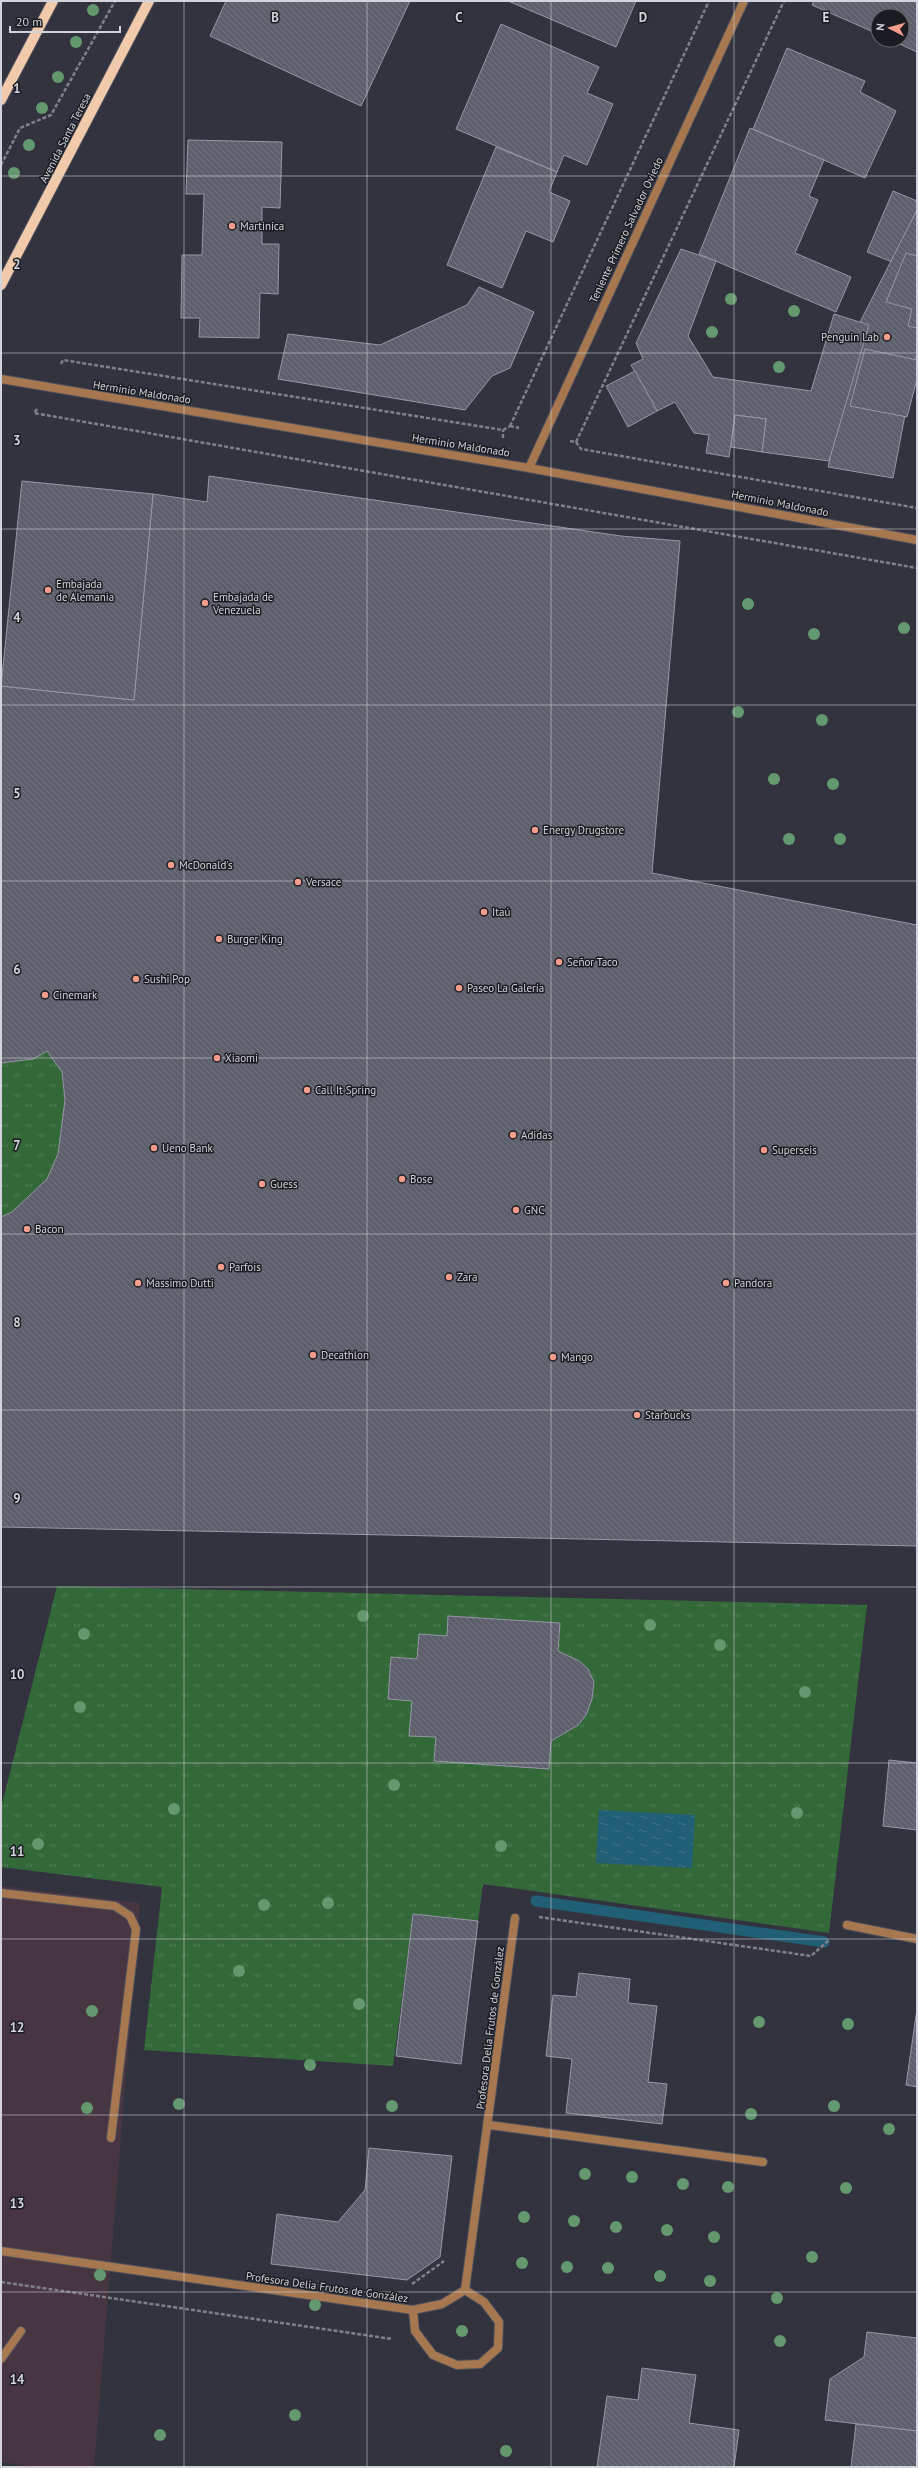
<svg xmlns="http://www.w3.org/2000/svg" width="918" height="2468" viewBox="0 0 918 2468" font-family="'PT Sans',sans-serif">
<style>
.commercial{fill:#473642}
.grass{fill:url(#grass-tufts);fill-rule:evenodd}
.water{fill:url(#water-ripples)}
.lines{fill:none;stroke-linecap:round;stroke-linejoin:round}
.stream{stroke:#205f75;stroke-width:11}
.building{fill:url(#building-back-hatch);stroke:#9798a7}
.service-casing{stroke:#4f505b;stroke-width:10}
.minor-casing{stroke:#4f505b;stroke-width:10}
.primary-casing{stroke:#4f505b;stroke-width:12}
.path{stroke:#80818b;stroke-width:2.5;stroke-dasharray:4 2;stroke-linecap:butt}
.service{stroke:#a77850;stroke-width:8}
.minor{stroke:#a77850;stroke-width:8}
.primary{stroke:#f1caab;stroke-width:10}
.tree{fill:#64996f}
.grid{fill:none;stroke:#d3d4db;stroke-width:1;stroke-opacity:0.55}
.poi-dot{fill:#f49d8d;stroke:#1b1c21;stroke-width:1.5}
.labels{text-anchor:middle;dominant-baseline:central;stroke-width:3;stroke-linejoin:round;paint-order:stroke}
.street-label{font-size:11px;fill:#d3d4db;stroke:#1b1c21}
.poi-label{font-size:11px;fill:#d3d4db;stroke:#1b1c21;text-anchor:start}
.grid-label{font-size:13px;text-anchor:middle;font-weight:bold;fill:#d3d4db;stroke:#1b1c21;stroke-width:3;stroke-linejoin:round;paint-order:stroke}
</style>
<defs>
<pattern id="grass-tufts" width="24" height="20" patternUnits="userSpaceOnUse"><rect width="24" height="20" fill="#336839"/><path d="M3 7l-1-3M5 7V3M7 7l1-3M15 17l-1-3M17 17v-4M19 17l1-3" fill="none" stroke="#507d55"/></pattern>
<pattern id="water-ripples" width="26" height="14" patternUnits="userSpaceOnUse"><rect width="26" height="14" fill="#205f75"/><path d="M2 4q2-2 4 0t4 0M15 11q2-2 4 0t4 0" fill="none" stroke="#407588"/></pattern>
<pattern id="building-back-hatch" width="6" height="6" patternUnits="userSpaceOnUse"><rect width="6" height="6" fill="#5e5f6c"/><path d="M-1 5l2 2M0 0l6 6M5-1l2 2" fill="none" stroke="#747580"/></pattern>
</defs>
<rect width="100%" height="100%" fill="#32333f"/>
<!-- commercial -->
<polygon class="commercial" points="1,1886 140,1903 94,2467 36,2467 1,2462"/>
<!-- grass -->
<g class="grass">
<polygon points="47,1051 62,1072 65,1100 58,1154 47,1179 12,1212 1,1217 1,1063 33,1059"/>
<path d="M57 1586 867 1605 829 1933 483 1884 478 1921 413 1914 393 2066 144 2050 162 1887 1 1867V1808ZM448 1616 560 1623 558 1651 579 1661 588 1669 586 1715 578 1725 551 1741 409 1735 412 1701 388 1699 391 1657 417 1659 419 1634 447 1636Z"/>
</g>
<!-- water -->
<polygon class="water" points="599,1810 695,1815 692,1868 596,1863"/>
<g class="lines">
<!-- stream -->
<polyline class="stream" points="536,1901 824,1942"/>
</g>
<!-- building -->
<g class="building">
<polygon points="226,1 410,1 361,106 210,36"/>
<polygon points="508,1 636,1 616,47"/>
<polygon points="814,1 917,1 917,52 891,40 902,40 902,16 878,16 878,34 812,5"/>
<polygon points="501,24 599,67 587,93 613,104 587,165 564,155 557,172 456,129"/>
<polygon points="787,48 865,81 860,92 896,111 865,178 753,129"/>
<polygon points="750,128 824,160 809,196 818,200 795,253 851,277 836,312 699,254"/>
<polygon points="188,140 282,142 280,208 262,207 262,244 279,244 278,294 260,293 259,338 199,337 200,318 181,318 182,255 202,255 204,194 186,194"/>
<polygon points="496,147 557,172 549,192 570,201 553,242 526,231 502,288 447,265"/>
<polygon points="893,191 917,201 917,211 895,263 867,252"/>
<polygon points="917,210 917,352 893,478 828,467 860,322"/>
<polygon points="681,249 716,261 688,336 713,377 811,391 834,314 869,325 829,461 762,452 766,419 735,415 729,457 706,453 709,435 694,433 675,402 657,411 631,365 643,359 636,343"/>
<polygon points="906,253 917,256 917,328 908,326 912,309 886,302"/>
<polygon points="479,287 534,312 510,368 492,376 465,410 278,379 288,334 380,345 467,305"/>
<polygon points="865,349 917,360 917,379 907,417 850,406"/>
<polygon points="635,371 657,411 628,427 606,386"/>
<polygon points="735,415 766,419 762,452 731,447"/>
<polygon points="209,476 621,536 680,541 652,873 917,925 917,1546 1,1527 1,1217 12,1212 47,1179 58,1154 65,1100 62,1072 47,1051 33,1059 1,1063 1,686 134,700 153,494 207,502"/>
<polygon points="22,481 153,494 134,700 1,686"/>
<polygon points="448,1616 560,1623 558,1651 579,1661 588,1669 594,1682 592,1699 586,1715 578,1725 551,1741 549,1769 434,1761 436,1737 409,1736 412,1701 388,1699 391,1657 417,1659 419,1634 447,1636"/>
<polygon points="889,1760 917,1763 917,1830 883,1826"/>
<polygon points="413,1914 478,1921 461,2064 396,2056"/>
<polygon points="579,1973 630,1979 628,2003 657,2006 648,2082 667,2084 662,2124 566,2113 572,2059 546,2056 553,1995 576,1997"/>
<polygon points="917,2009 917,2087 906,2085"/>
<polygon points="369,2148 452,2156 440,2257 407,2280 271,2264 277,2214 338,2222 365,2190"/>
<polygon points="867,2332 917,2338 917,2431 825,2420 830,2379 864,2357"/>
<polygon points="642,2368 696,2375 689,2423 739,2430 734,2467 597,2467 607,2396 638,2400"/>
<polygon points="856,2424 917,2431 917,2467 851,2467"/>
</g>
<g class="lines">
<defs>
<g id="service">
<polyline points="1,1893 115,1906 130,1916 136,1929 111,2138"/>
<polyline points="489,2125 763,2162"/>
<polyline points="1,2359 21,2331"/>
</g>
<g id="minor">
<polyline points="1,379 529,468 917,540"/>
<polyline points="529,468 744,1"/>
<polyline points="847,1925 917,1939"/>
<polyline points="1,2251 413,2310 442,2304 465,2290 515,1918"/>
<polyline points="413,2310 415,2331 433,2355 457,2365 480,2364 498,2348 499,2322 484,2302 465,2290"/>
</g>
<g id="primary">
<polyline points="1,100 53,1"/>
<polyline points="1,285 149,1"/>
</g>
</defs>
<!-- service casing -->
<use href="#service" class="service-casing"/>
<!-- minor casing -->
<use href="#minor" class="minor-casing"/>
<!-- primary casing -->
<use href="#primary" class="primary-casing"/>
<!-- path -->
<g class="path">
<polyline points="1,165 20,128 51,115 115,1"/>
<polyline points="61,364 63,360 503,430 510,426"/>
<polyline points="37,409 34,413 917,568"/>
<polyline points="510,426 709,1"/>
<polyline points="510,426 519,428"/>
<polyline points="503,438 503,430"/>
<polyline points="570,441 576,442"/>
<polyline points="576,442 784,1"/>
<polyline points="576,442 581,449 917,508"/>
<polyline points="539,1917 811,1956 829,1940"/>
<polyline points="1,2282 392,2339"/>
<polyline points="412,2284 444,2261"/>
</g>
<!-- service -->
<use href="#service" class="service"/>
<!-- minor -->
<use href="#minor" class="minor"/>
<!-- primary -->
<use href="#primary" class="primary"/>
</g>
<!-- trees -->
<g class="tree">
<circle cx="93" cy="10" r="6"/>
<circle cx="76" cy="42" r="6"/>
<circle cx="58" cy="77" r="6"/>
<circle cx="42" cy="108" r="6"/>
<circle cx="29" cy="145" r="6"/>
<circle cx="14" cy="173" r="6"/>
<circle cx="731" cy="299" r="6"/>
<circle cx="794" cy="311" r="6"/>
<circle cx="712" cy="332" r="6"/>
<circle cx="779" cy="367" r="6"/>
<circle cx="748" cy="604" r="6"/>
<circle cx="904" cy="628" r="6"/>
<circle cx="814" cy="634" r="6"/>
<circle cx="738" cy="712" r="6"/>
<circle cx="822" cy="720" r="6"/>
<circle cx="774" cy="779" r="6"/>
<circle cx="833" cy="784" r="6"/>
<circle cx="789" cy="839" r="6"/>
<circle cx="840" cy="839" r="6"/>
<circle cx="363" cy="1616" r="6"/>
<circle cx="650" cy="1625" r="6"/>
<circle cx="84" cy="1634" r="6"/>
<circle cx="720" cy="1645" r="6"/>
<circle cx="805" cy="1692" r="6"/>
<circle cx="80" cy="1707" r="6"/>
<circle cx="394" cy="1785" r="6"/>
<circle cx="174" cy="1809" r="6"/>
<circle cx="797" cy="1813" r="6"/>
<circle cx="38" cy="1844" r="6"/>
<circle cx="501" cy="1846" r="6"/>
<circle cx="328" cy="1903" r="6"/>
<circle cx="264" cy="1905" r="6"/>
<circle cx="239" cy="1971" r="6"/>
<circle cx="359" cy="2004" r="6"/>
<circle cx="92" cy="2011" r="6"/>
<circle cx="759" cy="2022" r="6"/>
<circle cx="848" cy="2024" r="6"/>
<circle cx="310" cy="2065" r="6"/>
<circle cx="179" cy="2104" r="6"/>
<circle cx="392" cy="2106" r="6"/>
<circle cx="834" cy="2106" r="6"/>
<circle cx="87" cy="2108" r="6"/>
<circle cx="751" cy="2114" r="6"/>
<circle cx="889" cy="2129" r="6"/>
<circle cx="585" cy="2174" r="6"/>
<circle cx="632" cy="2177" r="6"/>
<circle cx="683" cy="2184" r="6"/>
<circle cx="728" cy="2187" r="6"/>
<circle cx="846" cy="2188" r="6"/>
<circle cx="524" cy="2217" r="6"/>
<circle cx="574" cy="2221" r="6"/>
<circle cx="616" cy="2227" r="6"/>
<circle cx="667" cy="2230" r="6"/>
<circle cx="714" cy="2237" r="6"/>
<circle cx="812" cy="2257" r="6"/>
<circle cx="522" cy="2263" r="6"/>
<circle cx="567" cy="2267" r="6"/>
<circle cx="608" cy="2268" r="6"/>
<circle cx="100" cy="2275" r="6"/>
<circle cx="660" cy="2276" r="6"/>
<circle cx="710" cy="2281" r="6"/>
<circle cx="777" cy="2298" r="6"/>
<circle cx="315" cy="2305" r="6"/>
<circle cx="462" cy="2331" r="6"/>
<circle cx="780" cy="2341" r="6"/>
<circle cx="295" cy="2415" r="6"/>
<circle cx="160" cy="2435" r="6"/>
<circle cx="506" cy="2451" r="6"/>
</g>
<!-- grid -->
<path class="grid" d="M184 1V2467M367 1V2467M551 1V2467M734 1V2467M1 176H917M1 353H917M1 529H917M1 705H917M1 881H917M1 1058H917M1 1234H917M1 1410H917M1 1587H917M1 1763H917M1 1939H917M1 2115H917M1 2292H917"/>
<!-- markers -->
<g class="poi-dot">
<circle cx="232" cy="226" r="4"/>
<circle cx="887" cy="337" r="4"/>
<circle cx="48" cy="590" r="4"/>
<circle cx="205" cy="603" r="4"/>
<circle cx="535" cy="830" r="4"/>
<circle cx="171" cy="865" r="4"/>
<circle cx="298" cy="882" r="4"/>
<circle cx="484" cy="912" r="4"/>
<circle cx="219" cy="939" r="4"/>
<circle cx="559" cy="962" r="4"/>
<circle cx="136" cy="979" r="4"/>
<circle cx="459" cy="988" r="4"/>
<circle cx="45" cy="995" r="4"/>
<circle cx="217" cy="1058" r="4"/>
<circle cx="307" cy="1090" r="4"/>
<circle cx="513" cy="1135" r="4"/>
<circle cx="154" cy="1148" r="4"/>
<circle cx="764" cy="1150" r="4"/>
<circle cx="402" cy="1179" r="4"/>
<circle cx="262" cy="1184" r="4"/>
<circle cx="516" cy="1210" r="4"/>
<circle cx="27" cy="1229" r="4"/>
<circle cx="221" cy="1267" r="4"/>
<circle cx="449" cy="1277" r="4"/>
<circle cx="138" cy="1283" r="4"/>
<circle cx="726" cy="1283" r="4"/>
<circle cx="313" cy="1355" r="4"/>
<circle cx="553" cy="1357" r="4"/>
<circle cx="637" cy="1415" r="4"/>
</g>
<g class="labels">
<!-- street labels -->
<g class="street-label">
<text transform="translate(65 138) rotate(-63)">Avenida Santa Teresa</text>
<text transform="translate(626 230) rotate(-65)">Teniente Primero Salvador Oviedo</text>
<text transform="translate(142 392) rotate(9)">Herminio Maldonado</text>
<text transform="translate(461 445) rotate(9)">Herminio Maldonado</text>
<text transform="translate(780 503) rotate(11)">Herminio Maldonado</text>
<text transform="translate(490 2028) rotate(-83)">Profesora Delia Frutos de González</text>
<text transform="translate(327 2287) rotate(8)">Profesora Delia Frutos de González</text>
</g>
<!-- poi labels -->
<g class="poi-label">
<text x="240" y="226">Martinica</text>
<text x="879" y="337" text-anchor="end">Penguin Lab</text>
<text x="56" y="584">Embajada<tspan x="56" dy="13">de Alemania</tspan></text>
<text x="213" y="597">Embajada de<tspan x="213" dy="13">Venezuela</tspan></text>
<text x="543" y="830">Energy Drugstore</text>
<text x="179" y="865">McDonald's</text>
<text x="306" y="882">Versace</text>
<text x="492" y="912">Itaú</text>
<text x="227" y="939">Burger King</text>
<text x="567" y="962">Señor Taco</text>
<text x="144" y="979">Sushi Pop</text>
<text x="467" y="988">Paseo La Galería</text>
<text x="53" y="995">Cinemark</text>
<text x="225" y="1058">Xiaomi</text>
<text x="315" y="1090">Call It Spring</text>
<text x="521" y="1135">Adidas</text>
<text x="162" y="1148">Ueno Bank</text>
<text x="772" y="1150">Superseis</text>
<text x="410" y="1179">Bose</text>
<text x="270" y="1184">Guess</text>
<text x="524" y="1210">GNC</text>
<text x="35" y="1229">Bacon</text>
<text x="229" y="1267">Parfois</text>
<text x="457" y="1277">Zara</text>
<text x="146" y="1283">Massimo Dutti</text>
<text x="734" y="1283">Pandora</text>
<text x="321" y="1355">Decathlon</text>
<text x="561" y="1357">Mango</text>
<text x="645" y="1415">Starbucks</text>
</g>
</g>
<g class="grid-label">
<text x="275" y="22">B</text>
<text x="459" y="22">C</text>
<text x="643" y="22">D</text>
<text x="826" y="22">E</text>
<text x="17" y="93">1</text>
<text x="17" y="269">2</text>
<text x="17" y="445">3</text>
<text x="17" y="622">4</text>
<text x="17" y="798">5</text>
<text x="17" y="974">6</text>
<text x="17" y="1150">7</text>
<text x="17" y="1327">8</text>
<text x="17" y="1503">9</text>
<text x="17" y="1679">10</text>
<text x="17" y="1856">11</text>
<text x="17" y="2032">12</text>
<text x="17" y="2208">13</text>
<text x="17" y="2384">14</text>
</g>
<!-- border -->
<rect width="918" height="2468" fill="none" stroke="#d3d4db" stroke-width="4"/>
<!-- north arrow -->
<g transform="translate(890 28) rotate(276)"><circle r="19" fill="#1b1c21" stroke="#65666b"/>
<path d="M0-3L7 15L0 10L-7 15Z" fill="#f49d8d"/>
<text y="-6" font-size="11" font-weight="bold" text-anchor="middle" fill="#d3d4db">N</text>
</g>
<!-- scale -->
<path d="M10 26v6h110v-6" fill="none" stroke="#d3d4db" stroke-width="2"/>
<text x="16" y="26" font-size="12" fill="#d3d4db" stroke="#1b1c21" stroke-width="3" paint-order="stroke">20 m</text>
</svg>
